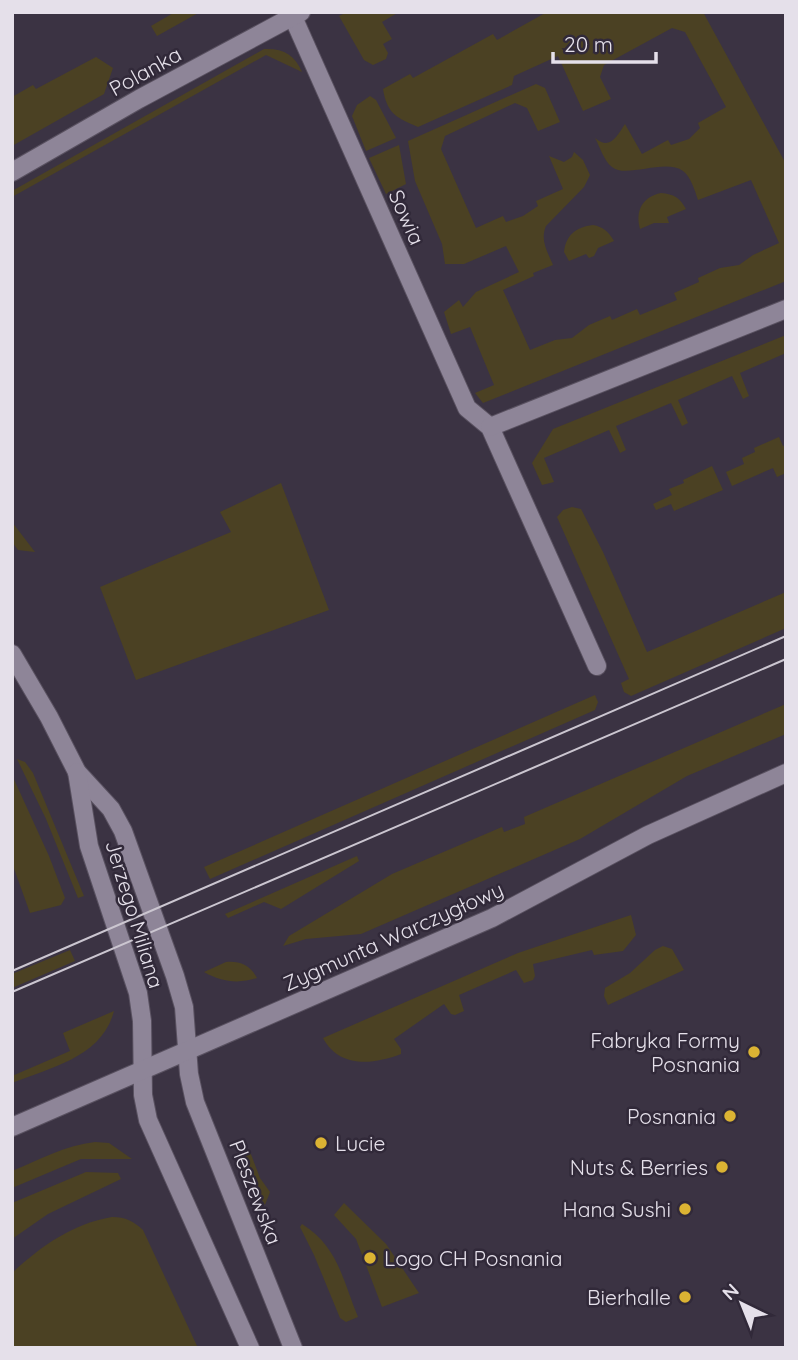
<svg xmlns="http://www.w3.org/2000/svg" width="798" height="1360" viewBox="0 0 798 1360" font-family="Quicksand,sans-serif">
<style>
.green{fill:#4b4123}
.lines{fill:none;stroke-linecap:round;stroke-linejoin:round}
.street-casing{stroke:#595160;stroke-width:20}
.street{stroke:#8e8598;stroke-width:18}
.tram{stroke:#cbc6d0;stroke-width:2}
.poi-dot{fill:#dbb333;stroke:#312939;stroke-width:2.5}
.labels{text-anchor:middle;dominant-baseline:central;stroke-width:5;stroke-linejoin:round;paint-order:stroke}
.street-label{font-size:21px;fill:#e5e0ea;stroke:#312939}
.poi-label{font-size:21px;fill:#e5e0ea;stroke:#312939;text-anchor:end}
</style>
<rect width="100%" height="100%" fill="#3b3343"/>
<!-- green -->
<g class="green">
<polygon points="175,12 200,12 157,36 151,26"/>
<polygon points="347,12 399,12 382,22 392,39 383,44 388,53 386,59 373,65 364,60 339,16"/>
<path d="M547 12H703L786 164V281L483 403 475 393 494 385 470 327 451 334 444 312 459 300 463 307 476 292 519 272 506 246 464 264H445L442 244 415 181 408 141 536 84 545 88 560 122 538 131 527 108 515 103 445 136 441 149 476 228 503 216 506 222 523 216 538 206 536 201 563 189 549 156 564 162 572 157 574 152 583 160 590 175 584 187 546 226C540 240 547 251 553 265L533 273 534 276 503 290 530 350 555 340 572 338 589 325 610 316 612 320 637 309 640 315 677 300 674 293 699 282 698 278 720 268 739 265 753 255 779 243 751 180 698 200C695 191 691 177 683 171 665 158 626 179 612 167 604 161 600 147 595 138 610 151 617 136 625 124L642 154 668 140 671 145 689 139 700 128 698 123 726 107 685 32 672 28 604 65 600 77 611 99 583 111 558 56 514 76 512 85 418 127C397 118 387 114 383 89L410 74 413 78 493 34 497 40Z"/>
<path d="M264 49C283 48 295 55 302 72L266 55 12 197V191Z"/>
<polygon points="96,57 113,68 104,94 12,146 12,97 33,85 36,89"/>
<polygon points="370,96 376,100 396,138 366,151 352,116 357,105"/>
<polygon points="399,145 406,184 386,194 369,158"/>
<path d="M661 193C674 194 680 198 686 209L667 217 669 223H654L640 229C635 211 642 197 661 193Z"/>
<path d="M593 225C603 227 608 231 614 241L598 248 594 256 589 258 586 254 569 261 564 252C566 235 576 227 593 225Z"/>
<polygon points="786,335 786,353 740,373 749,396 743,399 732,376 678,400 688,423 682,426 671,403 616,426 626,450 620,453 609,430 544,458 554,482 542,485 532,463 553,429"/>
<polygon points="779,437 783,446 786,445 786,473 777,477 773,468 732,486 726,472 744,464 742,458 755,452 754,448"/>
<polygon points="712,466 723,490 674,511 671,504 656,510 653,504 672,495 669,489 684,483 683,480"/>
<polygon points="281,483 329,610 136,680 100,587 231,532 220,512"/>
<polygon points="572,507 581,509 603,552 647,652 786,592 786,628 631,696 624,692 621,683 629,679 557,517 563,510"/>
<polygon points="12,522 35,552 18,550 12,542"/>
<polygon points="595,695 598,702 595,710 210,879 204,867"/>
<polygon points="786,704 786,734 687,776 580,839 361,934 306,939 283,946 289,936 392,874 502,827 504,832 525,824 524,817"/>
<polygon points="17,759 25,762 33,773 84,896 78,898 46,819"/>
<polygon points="12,775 49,856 65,898 61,905 30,913 12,863"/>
<polygon points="357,856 359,861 281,909 264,902 228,918 225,914"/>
<path d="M631 915 636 935 623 951 594 955 592 950 533 964 535 976 533 980 524 983 516 970 459 995 464 1011 455 1015 451 1014 444 1004 394 1039 401 1049V1054C372 1065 339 1068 323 1038L518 953Z"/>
<polygon points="663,946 672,949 684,970 608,1005 604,996 605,988 630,973 655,950"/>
<polygon points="70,950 75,961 12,988 12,974"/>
<path d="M226 962C240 961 250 965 257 978 239 984 221 982 204 972Z"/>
<path d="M114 1011C102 1057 52 1067 12 1083V1076L70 1051 63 1033Z"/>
<path d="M95 1142 109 1143 132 1159H81L12 1188V1171C39 1160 66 1145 95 1142Z"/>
<polygon points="249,1149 260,1178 270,1192 265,1205 253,1185 240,1153"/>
<polygon points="86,1172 118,1173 121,1179 48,1214 12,1239 12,1203"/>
<polygon points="344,1203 386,1244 419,1293 382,1307 356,1239 334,1215"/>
<path d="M112 1217C126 1217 133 1221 143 1230L198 1348H12V1273C41 1246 72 1224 112 1217Z"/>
<path d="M302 1224C338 1246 343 1281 358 1317L346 1322 340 1318 314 1255 300 1227Z"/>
</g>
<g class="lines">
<defs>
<g id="street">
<polyline points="293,17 467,408 490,427 597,666"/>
<polyline points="12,172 139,99 301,12"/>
<polyline points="490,427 786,309"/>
<polyline points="12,654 49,717 77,772 111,809 123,831 175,976 184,1007 189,1074 195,1102 293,1348"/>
<polyline points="77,772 89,846 138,993 142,1021 143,1095 148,1120 250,1348"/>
<polyline points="12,1127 492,918 648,835 786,773"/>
</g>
</defs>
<!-- street casing -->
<use href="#street" class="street-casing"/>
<!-- street -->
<use href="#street" class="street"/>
<!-- tram -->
<g class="tram">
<polyline points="12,971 786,636"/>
<polyline points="12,992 786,659"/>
</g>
</g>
<!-- markers -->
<g class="poi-dot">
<circle cx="754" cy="1052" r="7"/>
<circle cx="730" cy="1116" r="7"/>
<circle cx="321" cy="1143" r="7"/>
<circle cx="722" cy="1167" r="7"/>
<circle cx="685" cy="1209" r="7"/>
<circle cx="370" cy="1258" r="7"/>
<circle cx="685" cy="1297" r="7"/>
</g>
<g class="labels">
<!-- street labels -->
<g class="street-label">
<text transform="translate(145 71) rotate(-29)">Polanka</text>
<text transform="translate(407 217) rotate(66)">Sowia</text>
<text transform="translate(135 914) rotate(73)">Jerzego Miliana</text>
<text transform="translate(393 936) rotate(-24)">Zygmunta Warczygłowy</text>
<text transform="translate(256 1192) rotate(69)">Pleszewska</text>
</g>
<!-- poi labels -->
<g class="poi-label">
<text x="740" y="1040">Fabryka Formy<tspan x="740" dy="24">Posnania</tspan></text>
<text x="716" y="1116">Posnania</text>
<text x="335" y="1143" text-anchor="start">Lucie</text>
<text x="708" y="1167">Nuts &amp; Berries</text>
<text x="671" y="1209">Hana Sushi</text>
<text x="384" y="1258" text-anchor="start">Logo CH Posnania</text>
<text x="671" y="1297">Bierhalle</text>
</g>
</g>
<!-- border -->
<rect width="798" height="1360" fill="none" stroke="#e5e0ea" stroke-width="28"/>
<!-- north arrow -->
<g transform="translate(742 1304) rotate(317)" stroke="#312939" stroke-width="5" paint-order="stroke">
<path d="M0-5L12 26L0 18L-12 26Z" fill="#e5e0ea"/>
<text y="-10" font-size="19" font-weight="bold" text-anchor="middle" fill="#e5e0ea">N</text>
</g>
<!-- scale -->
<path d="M553 52v10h103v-10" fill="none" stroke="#e5e0ea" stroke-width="3.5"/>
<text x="564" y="52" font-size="21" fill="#e5e0ea" stroke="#312939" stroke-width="5" paint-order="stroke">20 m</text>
</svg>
